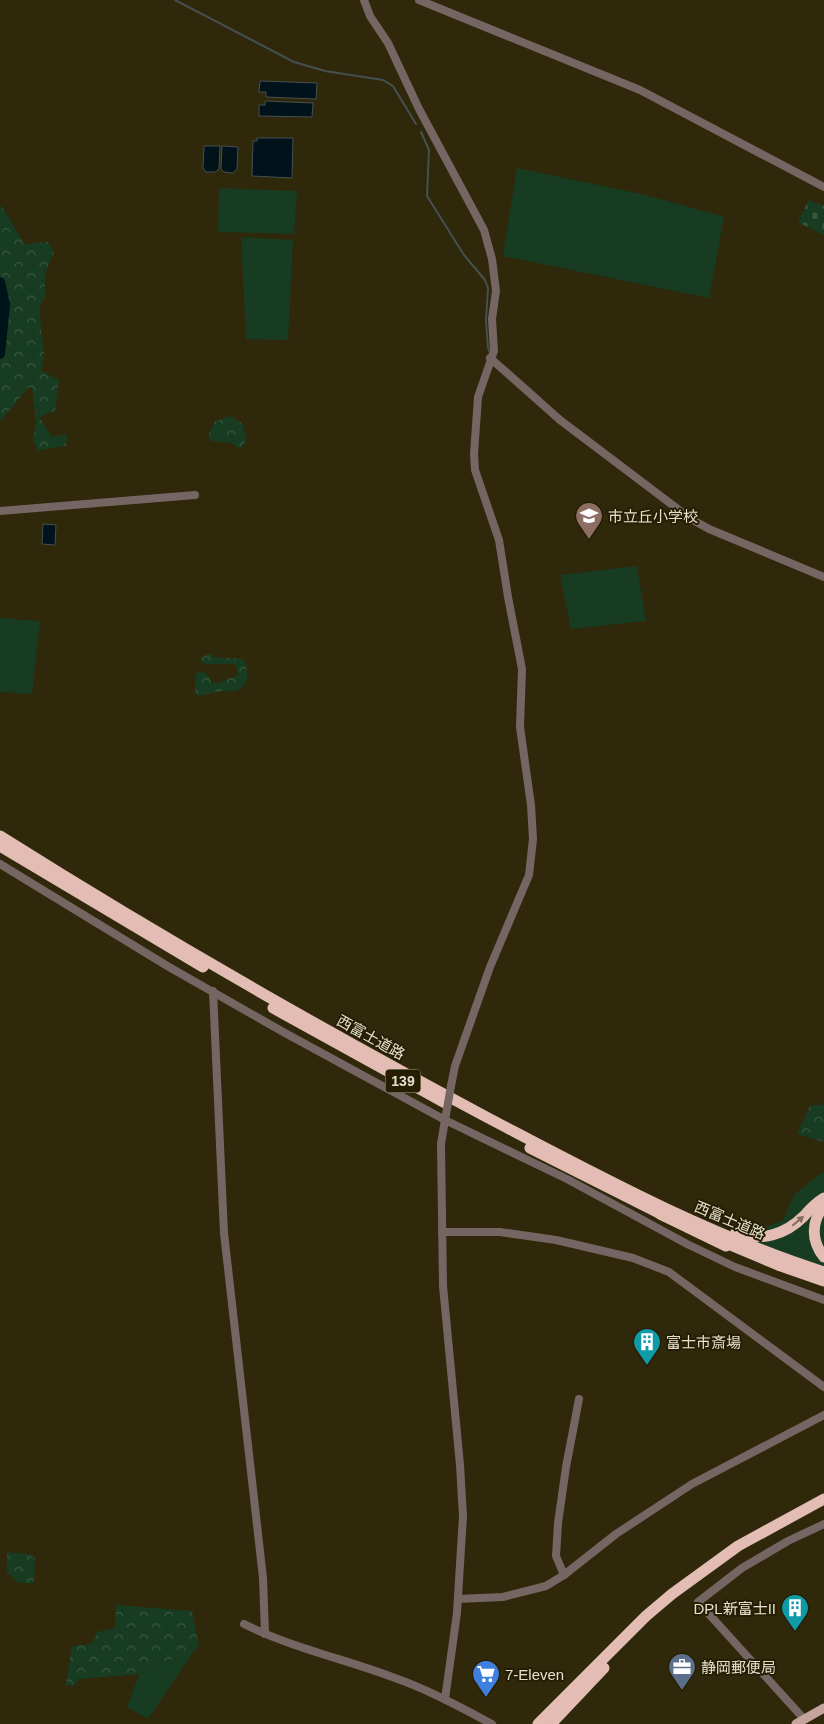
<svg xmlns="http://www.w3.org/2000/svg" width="824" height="1724" viewBox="0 0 824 1724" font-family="Arial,'Noto Sans JP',sans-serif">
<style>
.grass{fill:#173c21}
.forest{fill:url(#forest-crowns)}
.cemetery{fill:url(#cemetery-stones)}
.water{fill:#00121a;stroke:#455051}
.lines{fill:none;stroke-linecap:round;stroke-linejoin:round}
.stream{stroke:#455051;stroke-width:2}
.river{stroke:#00121a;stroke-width:10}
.tertiary{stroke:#766663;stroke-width:8}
.primary{stroke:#c4a49d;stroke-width:9}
.motorway{stroke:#e3bcb4;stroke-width:11}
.tertiary-bridge{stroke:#766663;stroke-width:8}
.oneway{fill:#846d5b}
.labels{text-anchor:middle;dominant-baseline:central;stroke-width:4;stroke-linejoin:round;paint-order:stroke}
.shield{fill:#261e02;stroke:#aca692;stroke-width:1}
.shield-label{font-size:14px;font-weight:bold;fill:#e5e0d0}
.poi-label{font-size:15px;fill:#e5e0d0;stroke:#261e02;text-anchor:start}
.street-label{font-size:15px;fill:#e5e0d0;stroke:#261e02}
</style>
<defs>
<pattern id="forest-crowns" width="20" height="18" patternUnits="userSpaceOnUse" patternTransform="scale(1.25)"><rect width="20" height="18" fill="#173c21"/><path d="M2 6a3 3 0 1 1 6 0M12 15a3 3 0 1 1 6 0" fill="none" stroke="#395840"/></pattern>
<pattern id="cemetery-stones" width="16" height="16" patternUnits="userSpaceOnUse" patternTransform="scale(1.25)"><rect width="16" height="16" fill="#173c21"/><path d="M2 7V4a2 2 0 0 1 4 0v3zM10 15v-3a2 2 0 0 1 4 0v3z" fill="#395840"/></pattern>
</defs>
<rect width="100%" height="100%" fill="#2f280b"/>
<!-- grass -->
<g class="grass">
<polygon points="517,168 646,195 724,217 709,298 503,256"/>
<polygon points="219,188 297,191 294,234 218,232"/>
<polygon points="241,237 293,240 288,340 246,339"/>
<polygon points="637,566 646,621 571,629 560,575"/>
<polygon points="0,618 40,621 32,694 0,692"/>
<polygon points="824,1172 824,1268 738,1237 739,1225 769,1226 783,1220 794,1195 817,1176"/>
<polygon points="195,1649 148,1719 127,1707 139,1675 155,1662 169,1661"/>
</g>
<!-- forest -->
<g class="forest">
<polygon points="0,205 5,211 24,244 48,242 54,253 45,273 45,297 39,308 44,355 42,371 59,380 55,411 44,415 40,418 52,437 67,434 66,446 50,448 38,451 33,441 36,421 32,387 28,388 0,422"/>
<polygon points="230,416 242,423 247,440 240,449 231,443 211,441 208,436 214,422"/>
<path d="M211 653 213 657 244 659C248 672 251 688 234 691 230 692 226 691 222 691 214 692 206 695 198 696L195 692 196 674 201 671 208 675 212 683H219L238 675 236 665C225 662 213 666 202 663L201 658Z"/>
<polygon points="824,1103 824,1142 797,1134 810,1105 822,1105"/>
<path d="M7 1552C19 1555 24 1551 35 1558L34 1583H19L7 1572Z"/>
<polygon points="116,1605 192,1611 199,1648 169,1661 155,1662 140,1674 79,1679 74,1686 66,1685 72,1646 92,1644 97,1632 115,1628"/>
</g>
<!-- cemetery -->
<polygon class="cemetery" points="809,200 824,206 824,235 798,222"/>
<!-- water -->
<g class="water">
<polygon points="260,81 317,83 316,99 266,97 266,92 259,92"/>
<polygon points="265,101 313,103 312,117 259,116 259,105 265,105"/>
<polygon points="257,138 293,138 292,178 252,176 253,141 257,141"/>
<polygon points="204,146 220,146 219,169 215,172 206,172 203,168"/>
<polygon points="222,146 238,147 237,169 233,173 224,172 221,169"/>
<polygon points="43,524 56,525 55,545 42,544"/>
</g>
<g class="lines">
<!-- stream -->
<g class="stream">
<polyline points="175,0 294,62 325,71 383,80 393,86 416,124"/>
<polyline points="421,132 429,150 427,196 464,255 485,280 488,288 486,320 488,348 490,353"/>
<polyline points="506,368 540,398"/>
</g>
<!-- river -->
<polyline class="river" points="0,282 5,304 0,354"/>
<!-- tertiary -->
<g class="tertiary">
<polyline points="364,0 370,16 388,43 419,109 484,230 492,259 496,291 492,319 494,351 478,397 474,454 475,470 499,540 508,597 522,669 520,727 531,805 533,839 529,875 490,967 455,1066 451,1086"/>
<polyline points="419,0 640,90 824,187"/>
<polyline points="490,358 560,420 691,519 709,529 824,577"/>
<polyline points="0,511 195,495"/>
<polyline points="0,864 169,967 285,1033 445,1120 567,1179 687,1244 735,1267 824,1300"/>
<polyline points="213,991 224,1233 263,1578 265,1634"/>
<polyline points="445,1120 441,1144 443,1286 460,1465 463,1516 457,1613 445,1699"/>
<polyline points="442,1232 500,1232 556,1240 633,1258 669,1272 824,1387"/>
<polyline points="564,1575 556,1556 558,1523 566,1467 579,1399"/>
<polyline points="458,1599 503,1597 546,1586 564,1575 616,1534 692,1484 824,1415"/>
<path d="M244 1624C292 1648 345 1659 395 1678 429 1690 460 1707 492 1724"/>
<polyline points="804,1719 698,1602 742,1568 788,1541 824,1524"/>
</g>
<!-- primary -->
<polyline class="primary" points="796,1724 824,1708"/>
<!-- motorway -->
<g class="motorway">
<path d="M0 836C160 937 325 1031 492 1120 599 1176 708 1235 824 1272"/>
<polyline points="0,846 203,967"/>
<polyline points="273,1008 445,1103"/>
<polyline points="530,1148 665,1216"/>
<path d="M824 1206C811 1221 811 1241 824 1257"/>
<polyline points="660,1214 726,1246"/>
<path d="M736 1232C761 1242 785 1235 804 1216 810 1209 816 1203 824 1198"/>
<polyline points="721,1241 778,1265 824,1281"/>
<polyline points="538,1724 646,1616 672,1594 738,1546 824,1499"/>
<polyline points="551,1724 604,1668"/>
</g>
<!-- tertiary-bridge -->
<polyline class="tertiary-bridge" points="445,1120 451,1086"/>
</g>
<!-- one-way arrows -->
<defs><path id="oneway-solid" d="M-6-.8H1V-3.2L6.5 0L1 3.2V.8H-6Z" transform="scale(1.25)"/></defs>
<use class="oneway" href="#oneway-solid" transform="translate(798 1221) rotate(-40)"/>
<!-- icons -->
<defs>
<symbol id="school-pin" viewBox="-11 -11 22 30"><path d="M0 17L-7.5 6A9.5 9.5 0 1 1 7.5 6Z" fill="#8d6e63" stroke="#261e02"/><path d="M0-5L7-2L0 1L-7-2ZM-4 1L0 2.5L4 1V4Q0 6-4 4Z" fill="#fff"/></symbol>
<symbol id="building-pin" viewBox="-11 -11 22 30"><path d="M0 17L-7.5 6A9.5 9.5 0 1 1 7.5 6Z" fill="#0f9aa8" stroke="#261e02"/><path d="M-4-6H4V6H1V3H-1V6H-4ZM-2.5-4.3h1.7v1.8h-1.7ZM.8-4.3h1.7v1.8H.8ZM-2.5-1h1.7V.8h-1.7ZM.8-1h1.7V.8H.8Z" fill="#fff"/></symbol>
<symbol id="office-pin" viewBox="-11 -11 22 30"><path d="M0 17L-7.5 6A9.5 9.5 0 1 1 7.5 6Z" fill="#5c6f8a" stroke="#261e02"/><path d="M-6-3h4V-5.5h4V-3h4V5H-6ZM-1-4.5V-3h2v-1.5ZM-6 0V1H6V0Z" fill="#fff"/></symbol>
<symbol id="supermarket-pin" viewBox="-11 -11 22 30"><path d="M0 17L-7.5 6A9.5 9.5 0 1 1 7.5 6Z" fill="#3f7fe0" stroke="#261e02"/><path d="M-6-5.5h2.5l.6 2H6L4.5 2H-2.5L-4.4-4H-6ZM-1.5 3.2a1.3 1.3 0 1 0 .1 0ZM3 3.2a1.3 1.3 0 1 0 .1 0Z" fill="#fff"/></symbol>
</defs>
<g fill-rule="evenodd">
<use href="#school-pin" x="573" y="500" width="32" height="43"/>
<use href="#building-pin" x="631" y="1326" width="32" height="43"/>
<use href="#building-pin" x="779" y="1592" width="32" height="43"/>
<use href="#office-pin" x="666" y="1651" width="32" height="43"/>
<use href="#supermarket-pin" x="470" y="1658" width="32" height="43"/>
</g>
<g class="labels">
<!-- shield labels -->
<rect class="shield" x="385.5" y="1069.5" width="35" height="23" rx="4"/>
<g class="shield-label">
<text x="403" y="1081">139</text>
</g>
<!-- poi labels -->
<g class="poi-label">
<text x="608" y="516">市立丘小学校</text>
<text x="666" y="1342">富士市斎場</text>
<text x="776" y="1608" text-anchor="end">DPL新富士II</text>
<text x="701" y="1667">静岡郵便局</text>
<text x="505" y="1674">7-Eleven</text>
</g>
<!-- street labels -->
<g class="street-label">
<text transform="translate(371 1037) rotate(29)">西富士道路</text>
<text transform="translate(730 1220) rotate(23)">西富士道路</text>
</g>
</g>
</svg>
